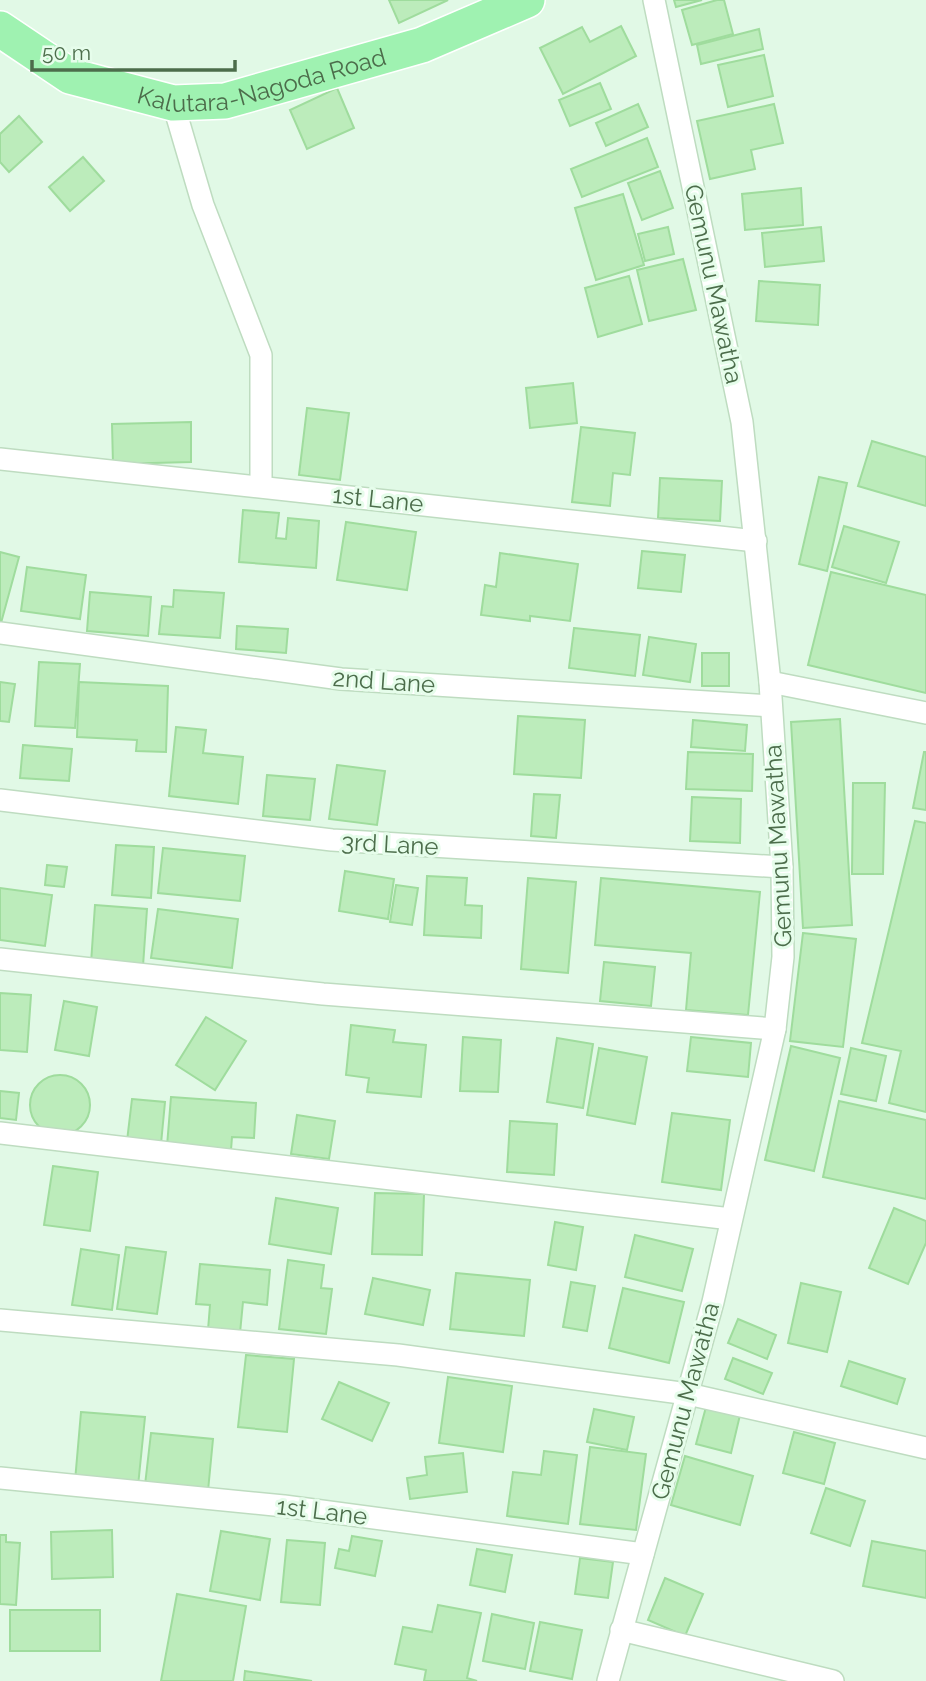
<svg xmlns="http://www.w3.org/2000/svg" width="926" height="1681" viewBox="0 0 926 1681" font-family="Raleway,sans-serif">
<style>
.building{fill:#bcecbb;stroke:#9fdc9d;stroke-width:2}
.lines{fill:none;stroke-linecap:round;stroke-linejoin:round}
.minor-casing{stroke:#bedcc0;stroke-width:24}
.primary-casing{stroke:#fff;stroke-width:38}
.minor{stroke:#fff;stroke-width:21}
.primary{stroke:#9ff2b1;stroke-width:35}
.labels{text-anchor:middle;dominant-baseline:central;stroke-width:6;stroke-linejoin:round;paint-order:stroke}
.street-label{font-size:24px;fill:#4c6d4b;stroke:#e6fdeb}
</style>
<rect width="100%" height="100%" fill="#e1f9e6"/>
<!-- building -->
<g class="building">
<polygon points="389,0 448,0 399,23"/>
<polygon points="674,0 702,0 676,7"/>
<polygon points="717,0 724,0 733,34 692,45 682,10"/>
<polygon points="621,26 636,56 563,94 540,48 582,27 590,42"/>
<polygon points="759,29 763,49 701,64 697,45"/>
<polygon points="764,55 773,96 728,107 718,65"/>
<polygon points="600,83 611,109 570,126 559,100"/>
<polygon points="337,88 354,128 307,149 290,110"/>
<polygon points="638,104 648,127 606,146 596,123"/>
<polygon points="774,104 783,143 751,150 755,169 710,179 697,121"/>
<polygon points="19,116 42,142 9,172 0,162 0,134"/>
<polygon points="647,138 658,167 582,197 571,169"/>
<polygon points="83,157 104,181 70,211 49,187"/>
<polygon points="660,171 673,208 642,220 628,183"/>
<polygon points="801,188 803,225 745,230 742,194"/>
<polygon points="623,194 644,265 596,280 575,208"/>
<polygon points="668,227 674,254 645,261 638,234"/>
<polygon points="821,227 824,261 765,267 762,233"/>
<polygon points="683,259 696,310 649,321 637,270"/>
<polygon points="629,276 642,324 598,337 585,288"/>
<polygon points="759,281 820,285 818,325 756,321"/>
<polygon points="573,383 577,423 530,428 526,388"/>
<polygon points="307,408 349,413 340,480 299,475"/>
<polygon points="191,422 191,462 113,464 112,424"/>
<polygon points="581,427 635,433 630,475 613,473 610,506 572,502"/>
<polygon points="872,441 926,457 926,506 858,486"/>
<polygon points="819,477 847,483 827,571 799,564"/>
<polygon points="660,478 722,481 720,521 658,518"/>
<polygon points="243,510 279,513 276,538 286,539 288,518 319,521 316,568 239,562"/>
<polygon points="346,522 416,532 407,590 337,580"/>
<polygon points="844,526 899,542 886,583 832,567"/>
<polygon points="642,551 685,555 681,592 638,588"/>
<polygon points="0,552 19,557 1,623 0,623"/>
<polygon points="500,553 578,564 570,621 530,616 530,621 481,615 485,585 496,587"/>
<polygon points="27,567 86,575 80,619 21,611"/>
<polygon points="831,572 926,595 926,693 808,665"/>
<polygon points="174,590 224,593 220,638 159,634 162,606 173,607"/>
<polygon points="90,592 151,597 148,636 87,631"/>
<polygon points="237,626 288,629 286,653 236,649"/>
<polygon points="574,628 640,635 635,676 569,668"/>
<polygon points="649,637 696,644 690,682 643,675"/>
<rect x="702" y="653" width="27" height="33"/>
<polygon points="39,662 80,664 75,728 35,726"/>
<polygon points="0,682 15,684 9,722 0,721"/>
<polygon points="79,682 168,686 166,752 136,751 137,740 77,737"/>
<polygon points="518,716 585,720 581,778 514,774"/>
<polygon points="840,719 852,925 803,928 791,722"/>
<polygon points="693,720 747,725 745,751 691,747"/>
<polygon points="176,727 206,730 203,753 243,757 238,804 169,796"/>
<polygon points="23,745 72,749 69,781 20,778"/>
<polygon points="688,752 753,754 752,791 686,789"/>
<polygon points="924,752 926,752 926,810 913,808"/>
<polygon points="337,765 385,771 377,825 329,819"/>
<polygon points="267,775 315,779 310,820 263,816"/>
<polygon points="853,783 885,783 883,874 852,874"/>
<polygon points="534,794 560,795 556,838 531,836"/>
<polygon points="692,797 741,799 740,843 690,841"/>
<polygon points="915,821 926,823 926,1112 889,1103 901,1051 862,1043"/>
<polygon points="116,845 154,847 151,898 112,895"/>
<polygon points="163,848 245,856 240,901 158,893"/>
<polygon points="47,865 67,867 64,887 45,885"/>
<polygon points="345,871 394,879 388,919 339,911"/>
<polygon points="427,876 467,878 465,905 482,906 481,938 424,935"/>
<polygon points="528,878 576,882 568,973 521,969"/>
<polygon points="601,878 760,892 748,1015 686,1010 691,953 595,945"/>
<polygon points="396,885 418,888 412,925 390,922"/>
<polygon points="0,888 52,895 45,946 0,940"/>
<polygon points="95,905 147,909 143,966 91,963"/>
<polygon points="158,909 238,919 232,968 151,958"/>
<polygon points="803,933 856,939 843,1047 790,1041"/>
<polygon points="604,962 655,967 651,1006 600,1001"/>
<polygon points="0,993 31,995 27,1052 0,1050"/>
<polygon points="64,1001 97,1007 89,1056 55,1050"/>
<polygon points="206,1017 246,1041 215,1090 176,1065"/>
<polygon points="351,1025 395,1030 393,1042 426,1045 421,1097 367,1092 369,1078 346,1075"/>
<polygon points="463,1037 501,1040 498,1092 460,1091"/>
<polygon points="691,1037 751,1043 748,1077 687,1071"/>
<polygon points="557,1038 593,1044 583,1108 547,1102"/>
<polygon points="791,1046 840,1058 814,1171 765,1160"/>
<polygon points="599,1048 647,1057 635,1124 587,1115"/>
<polygon points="851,1048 886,1056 876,1101 841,1094"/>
<circle cx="60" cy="1105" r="30"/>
<polygon points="0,1091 19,1093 16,1120 0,1118"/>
<polygon points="171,1097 256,1103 254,1138 232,1137 231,1150 167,1146"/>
<polygon points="132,1099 165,1102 161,1144 127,1141"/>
<polygon points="839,1101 926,1120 926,1199 823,1177"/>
<polygon points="672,1113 730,1120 721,1190 662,1182"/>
<polygon points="297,1115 335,1121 329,1159 291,1154"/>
<polygon points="510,1121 557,1124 554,1175 507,1172"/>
<polygon points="53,1166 98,1172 90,1231 44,1225"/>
<polygon points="375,1193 424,1194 422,1255 372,1254"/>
<polygon points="276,1198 338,1208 331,1254 269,1244"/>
<polygon points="894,1208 926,1221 926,1243 908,1284 869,1268"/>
<polygon points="555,1222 583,1227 576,1270 548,1265"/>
<polygon points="635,1235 693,1249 682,1291 625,1277"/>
<polygon points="126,1247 166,1252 157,1314 117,1309"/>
<polygon points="81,1249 119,1255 112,1310 72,1305"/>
<polygon points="288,1260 324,1265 321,1288 332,1289 326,1334 279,1329"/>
<polygon points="200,1264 270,1270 267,1305 243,1302 240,1333 208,1330 210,1305 196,1304"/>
<polygon points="456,1273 530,1280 524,1336 450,1329"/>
<polygon points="373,1278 430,1290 423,1325 365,1314"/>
<polygon points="571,1282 595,1286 587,1331 563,1327"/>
<polygon points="801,1283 841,1292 827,1352 788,1343"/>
<polygon points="623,1288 684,1302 669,1363 609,1348"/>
<polygon points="738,1319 776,1335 767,1359 728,1343"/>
<polygon points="246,1355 294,1359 287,1432 238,1427"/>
<polygon points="733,1358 772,1373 763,1394 725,1379"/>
<polygon points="849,1361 905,1379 897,1404 841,1386"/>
<polygon points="448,1377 512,1386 503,1452 439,1443"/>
<polygon points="339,1382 389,1403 372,1441 322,1419"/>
<polygon points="706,1407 740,1415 731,1453 696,1444"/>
<polygon points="594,1409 634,1417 627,1450 587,1442"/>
<polygon points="81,1412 145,1417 138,1486 75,1481"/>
<polygon points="794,1432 835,1443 824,1484 783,1473"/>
<polygon points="151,1433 213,1439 208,1491 145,1485"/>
<polygon points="590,1447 646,1454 636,1530 580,1524"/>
<polygon points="544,1451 577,1455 568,1524 507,1516 513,1472 541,1475"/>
<polygon points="463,1453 467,1492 410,1499 407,1478 427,1475 425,1457"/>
<polygon points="685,1456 753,1476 740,1525 671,1505"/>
<polygon points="826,1488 865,1501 850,1546 811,1533"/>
<polygon points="112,1530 113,1577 52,1579 51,1532"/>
<polygon points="221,1531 270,1539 260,1600 210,1591"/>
<polygon points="0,1535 6,1535 6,1542 20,1543 16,1605 0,1604"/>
<polygon points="352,1536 382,1541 375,1576 335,1568 339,1549 349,1551"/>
<polygon points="287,1540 325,1543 320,1605 281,1602"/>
<polygon points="872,1541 926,1551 926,1598 863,1586"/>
<polygon points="477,1549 512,1555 505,1592 470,1585"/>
<polygon points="580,1558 613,1562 608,1598 575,1594"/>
<polygon points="665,1578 703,1594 685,1636 648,1620"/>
<polygon points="177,1594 246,1606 233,1681 161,1681"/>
<polygon points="438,1605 481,1613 467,1678 477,1681 424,1681 426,1670 395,1664 403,1627 432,1632"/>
<rect x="10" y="1610" width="90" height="41"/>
<polygon points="492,1614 534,1623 525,1669 483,1661"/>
<polygon points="540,1622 582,1630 572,1679 530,1671"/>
<polygon points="245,1671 312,1681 244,1681"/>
</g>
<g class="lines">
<defs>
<g id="minor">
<polyline points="173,103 203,205 261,355 261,486"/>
<polyline points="0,459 756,541"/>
<polyline points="0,633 341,679 771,706"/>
<polyline points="770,682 926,713"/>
<polyline points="0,800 332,840 782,867"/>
<polyline points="0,959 323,994 775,1029"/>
<polyline points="0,1133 731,1219"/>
<polyline points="0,1320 398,1355 688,1394 926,1448"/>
<polyline points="0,1478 284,1506 643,1554"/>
<polyline points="621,1630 833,1681"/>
<polyline points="608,1681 713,1302 775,1029 783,957 782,867 770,682 742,422 654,0"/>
</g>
<g id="primary">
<path id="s1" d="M0 29 70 76 173 103 225 101 422 45 527 0"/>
</g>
</defs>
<!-- minor casing -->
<use href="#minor" class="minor-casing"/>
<!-- primary casing -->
<use href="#primary" class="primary-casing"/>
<!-- minor -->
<use href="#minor" class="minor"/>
<!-- primary -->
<use href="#primary" class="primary"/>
</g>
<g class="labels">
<!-- street labels -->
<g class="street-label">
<text stroke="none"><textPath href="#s1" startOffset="282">Kalutara-Nagoda Road</textPath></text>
<text transform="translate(714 284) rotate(78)">Gemunu Mawatha</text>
<text transform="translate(378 499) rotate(6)">1st Lane</text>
<text transform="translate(384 681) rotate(4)">2nd Lane</text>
<text transform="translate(390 844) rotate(3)">3rd Lane</text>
<text transform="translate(778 846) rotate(-93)">Gemunu Mawatha</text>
<text transform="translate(685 1401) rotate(-75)">Gemunu Mawatha</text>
<text transform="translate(322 1511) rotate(7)">1st Lane</text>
</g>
</g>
<!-- scale -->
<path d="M32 60v10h203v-10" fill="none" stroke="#4c6d4b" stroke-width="3.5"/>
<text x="42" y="60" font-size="21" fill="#4c6d4b" stroke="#e6fdeb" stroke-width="5" paint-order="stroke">50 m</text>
</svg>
